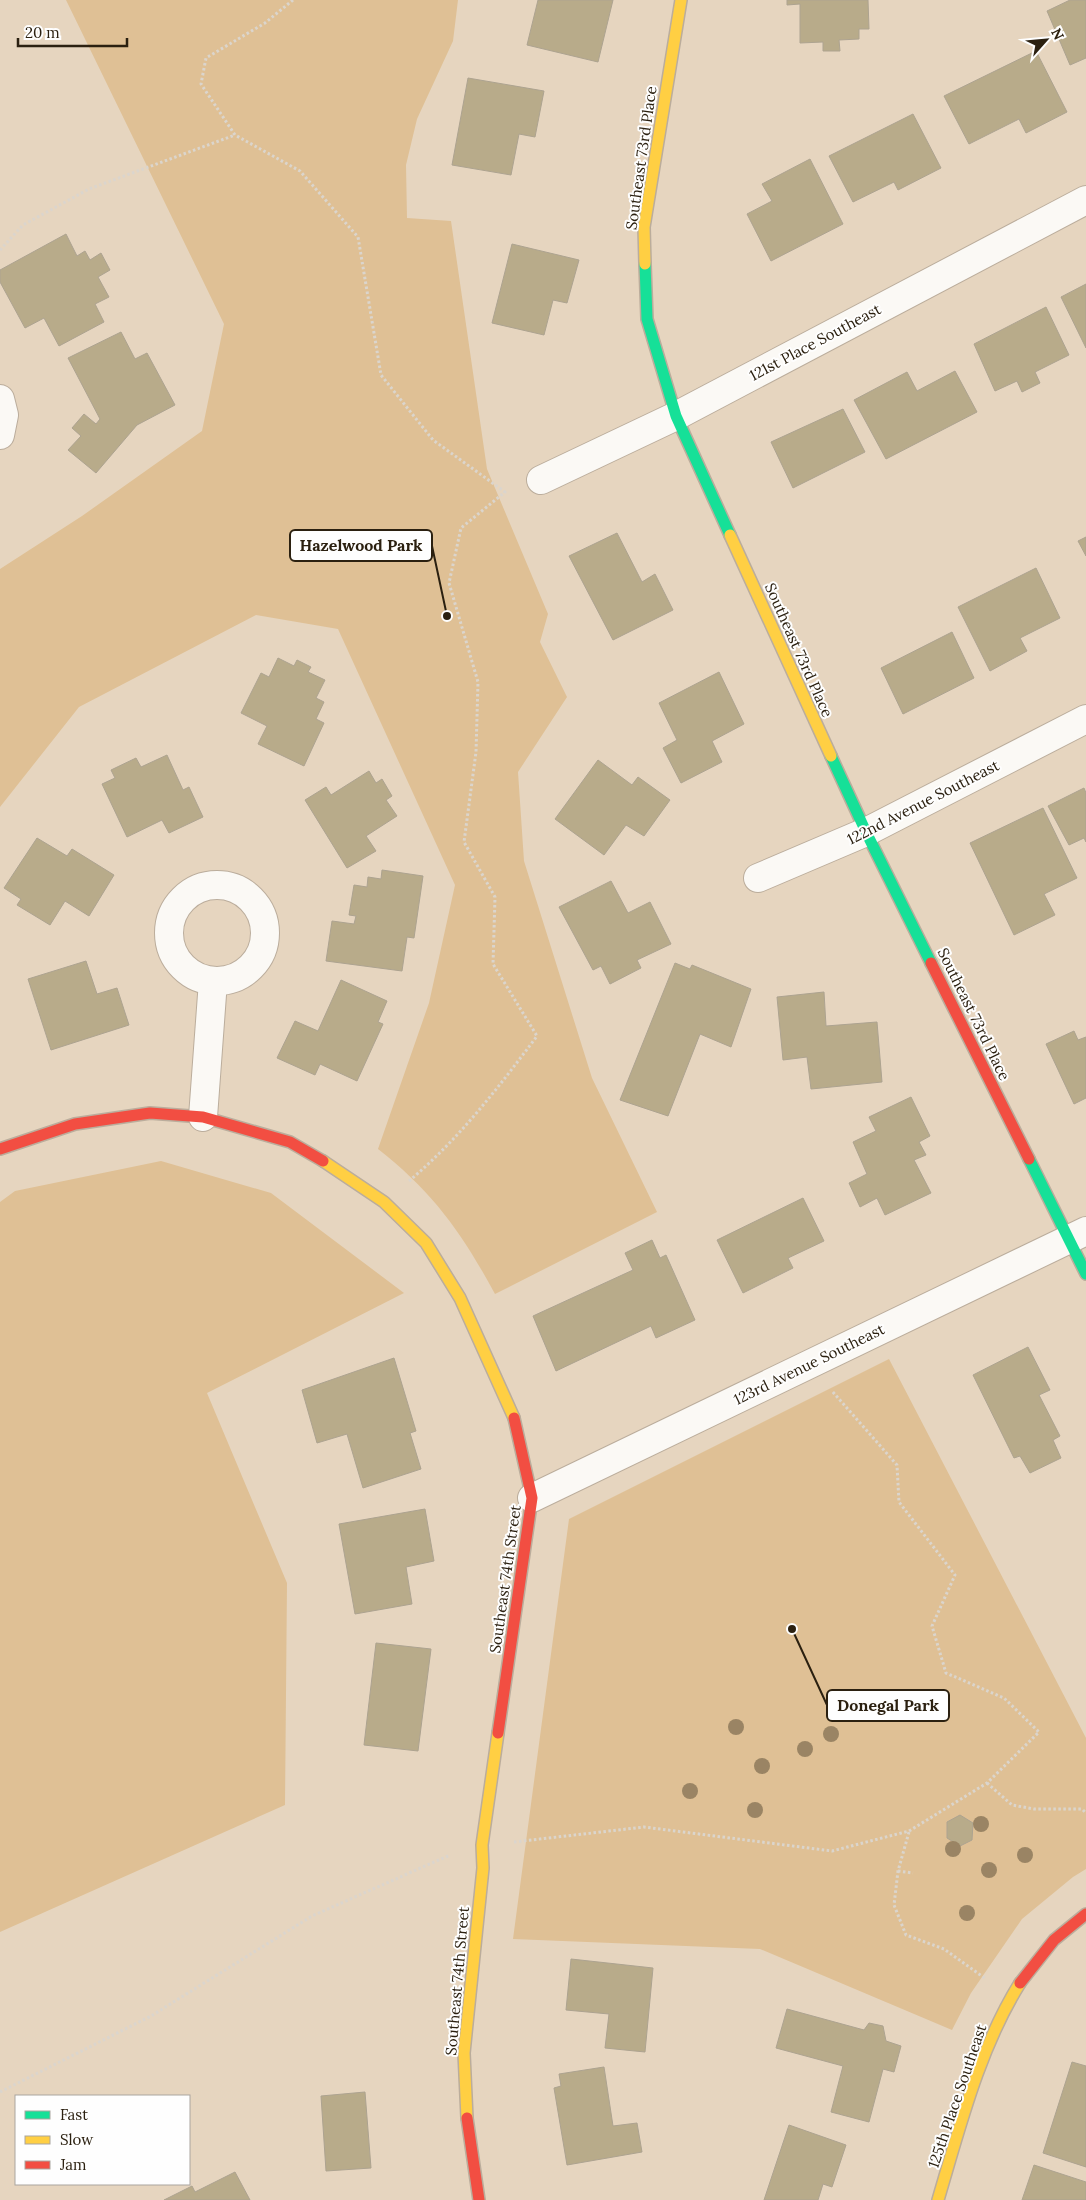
<svg xmlns="http://www.w3.org/2000/svg" width="1086" height="2200" viewBox="0 0 1086 2200" font-family="Lora,serif">
<style>
.green{fill:#dfc095}
.building{fill:#b8ab8a;stroke:#ada390}
.lines{fill:none;stroke-linecap:round;stroke-linejoin:round}
.street-casing{stroke:#bbad9c;stroke-width:30}
.fast-casing{stroke:#bbad9c;stroke-width:14}
.slow-casing{stroke:#bbad9c;stroke-width:14}
.jam-casing{stroke:#bbad9c;stroke-width:14}
.path{stroke:#dbd5cd;stroke-width:3;stroke-dasharray:2.5 2.5;stroke-linecap:butt}
.street{stroke:#fbf9f5;stroke-width:28}
.fast{stroke:#16e098;stroke-width:11}
.slow{stroke:#ffcf43;stroke-width:11}
.jam{stroke:#f24e42;stroke-width:11}
.tree{fill:#9a8464}
.labels{text-anchor:middle;dominant-baseline:central;stroke-width:4;stroke-linejoin:round;paint-order:stroke}
.street-label{font-size:15px;fill:#2b2010;stroke:#fefefe}
.leader{fill:none;stroke:#2b2010;stroke-width:2}
.callout-dot{fill:#2b2010;stroke:#fefefe;stroke-width:2}
.callout{fill:#fefefe;stroke:#2b2010;stroke-width:2}
.callout-label{font-size:16px;text-anchor:middle;font-weight:bold;fill:#2b2010}
</style>
<rect width="100%" height="100%" fill="#e6d5bf"/>
<!-- green -->
<g class="green">
<path d="M66 0H458L453 41 417 119 406 165 407 218 451 221 487 469 548 614 540 642 567 697 518 772 524 861 592 1078 657 1212 495 1294C462 1233 433 1192 378 1149L429 1003 455 885 338 629 256 615 79 707 0 807V569L82 516 202 431 224 324Z"/>
<polygon points="161,1161 271,1193 404,1293 207,1393 287,1583 285,1805 0,1932 0,1202 15,1191"/>
<polygon points="889,1359 1086,1738 1086,1869 1073,1877 1022,1919 971,1993 952,2030 760,1949 513,1939 569,1519"/>
</g>
<!-- building -->
<g class="building">
<polygon points="538,0 613,0 598,62 527,45"/>
<polygon points="787,0 868,0 869,29 859,29 859,39 839,40 840,51 823,51 823,42 800,43 800,4 787,5"/>
<polygon points="1070,0 1086,0 1086,58 1070,65 1047,11"/>
<polygon points="1036,51 1067,112 1026,133 1019,119 969,144 944,96"/>
<polygon points="468,78 544,91 535,137 519,134 511,175 452,165"/>
<polygon points="913,114 941,168 898,190 894,182 853,202 829,156"/>
<polygon points="810,159 843,224 771,261 747,214 772,201 762,184"/>
<polygon points="66,234 77,256 85,251 90,260 101,253 110,270 98,277 109,297 95,304 104,322 59,346 44,318 25,328 0,282 0,270"/>
<polygon points="512,244 579,260 567,303 553,300 544,335 492,323"/>
<polygon points="1086,284 1086,348 1061,297"/>
<polygon points="1046,307 1069,355 1035,372 1040,383 1022,392 1017,381 995,391 974,344"/>
<polygon points="121,332 135,359 147,353 175,405 137,425 96,473 68,450 81,436 72,428 84,414 96,424 100,419 68,358"/>
<polygon points="955,371 977,412 886,459 854,400 907,372 917,391"/>
<polygon points="843,409 865,452 793,488 771,442"/>
<polygon points="617,533 642,582 655,574 673,610 613,640 569,556"/>
<polygon points="1086,537 1086,556 1078,541"/>
<polygon points="1036,568 1060,618 1020,638 1027,651 990,671 958,607"/>
<polygon points="952,632 974,678 903,714 881,668"/>
<polygon points="278,658 294,666 297,660 311,667 308,672 325,680 316,698 324,702 316,719 324,723 304,766 258,744 267,726 241,713 261,673 269,677"/>
<polygon points="719,672 744,724 712,741 722,762 681,783 663,748 677,740 659,703"/>
<polygon points="167,755 183,790 189,787 203,817 169,833 162,820 127,837 102,784 115,778 111,770 136,758 141,767"/>
<polygon points="598,760 632,785 638,777 670,800 644,836 626,825 604,855 555,819"/>
<polygon points="369,771 376,783 382,779 392,796 386,800 397,816 366,836 376,851 347,868 305,800 326,787 331,795"/>
<polygon points="1084,788 1086,793 1086,842 1084,838 1069,845 1048,806"/>
<polygon points="1043,808 1077,878 1044,894 1055,915 1014,935 970,843"/>
<polygon points="37,838 67,856 72,849 114,875 89,916 65,901 50,925 17,905 21,899 4,888"/>
<polygon points="382,870 423,876 414,938 407,937 402,971 326,961 332,921 354,924 356,916 349,915 354,885 367,887 368,877 381,879"/>
<polygon points="611,881 628,913 650,902 671,944 637,960 641,968 610,984 601,966 593,970 559,907"/>
<polygon points="86,961 97,994 117,988 129,1025 51,1050 28,979"/>
<polygon points="675,963 690,969 692,965 751,989 731,1047 700,1034 668,1116 620,1100"/>
<polygon points="341,980 387,1001 378,1022 383,1024 357,1081 320,1064 315,1075 277,1058 295,1021 318,1031"/>
<polygon points="824,992 826,1026 877,1022 882,1082 811,1089 807,1057 783,1060 777,997"/>
<polygon points="1074,1031 1078,1040 1086,1037 1086,1098 1074,1104 1046,1044"/>
<polygon points="911,1097 930,1136 919,1142 926,1155 914,1160 931,1193 885,1215 877,1198 860,1207 849,1183 867,1174 853,1142 876,1131 869,1117"/>
<polygon points="803,1198 824,1241 788,1258 793,1268 743,1293 717,1240"/>
<polygon points="652,1240 660,1258 666,1255 695,1320 656,1338 651,1326 556,1371 533,1316 633,1270 625,1253"/>
<polygon points="1028,1347 1050,1390 1039,1395 1060,1436 1053,1440 1061,1458 1030,1473 1020,1456 1014,1458 973,1375"/>
<polygon points="394,1358 416,1431 410,1433 421,1469 363,1488 347,1434 317,1443 302,1390"/>
<polygon points="425,1509 434,1561 406,1567 412,1604 355,1614 339,1524"/>
<polygon points="376,1643 431,1649 418,1751 364,1745"/>
<polygon points="960,1815 973,1823 972,1840 960,1846 947,1838 947,1822"/>
<polygon points="571,1959 653,1968 645,2052 605,2048 609,2014 566,2010"/>
<polygon points="787,2009 864,2030 869,2023 883,2026 886,2041 901,2046 894,2072 883,2069 869,2122 831,2112 843,2066 776,2048"/>
<polygon points="1072,2062 1086,2066 1086,2167 1043,2153"/>
<polygon points="604,2067 613,2126 637,2123 642,2152 567,2165 554,2088 561,2086 559,2074"/>
<polygon points="365,2092 371,2168 326,2171 321,2096"/>
<polygon points="789,2125 846,2145 832,2187 823,2184 818,2200 764,2200"/>
<polygon points="1034,2165 1086,2182 1086,2200 1022,2200"/>
<polygon points="235,2172 250,2200 164,2200 192,2186 195,2192"/>
</g>
<g class="lines">
<defs>
<g id="street">
<polyline points="0,399 4,415 0,435"/>
<polyline points="541,480 676,416 1086,200"/>
<polyline points="758,878 866,832 1086,719"/>
<circle cx="217" cy="933" r="48"/>
<polyline points="203,1117 213,981"/>
<polyline points="532,1498 1086,1231"/>
</g>
<g id="fast">
<polyline points="645,264 647,319 676,416 730,535"/>
<polyline points="831,756 866,832 931,963"/>
<polyline points="1029,1159 1086,1274"/>
</g>
<g id="slow">
<polyline points="645,264 644,227 681,0"/>
<polyline points="730,535 831,756"/>
<polyline points="323,1161 384,1202 426,1243 460,1298 514,1418"/>
<polyline points="467,2118 464,2053 483,1868 482,1845 498,1733"/>
<path d="M938 2200C960 2126 979 2049 1020 1983"/>
</g>
<g id="jam">
<polyline points="931,963 1029,1159"/>
<polyline points="0,1149 75,1124 150,1113 203,1117 290,1142 323,1161"/>
<polyline points="498,1733 532,1498 514,1418"/>
<polyline points="1020,1983 1054,1940 1086,1914"/>
<polyline points="467,2118 479,2200"/>
</g>
</defs>
<!-- street casing -->
<use href="#street" class="street-casing"/>
<!-- fast casing -->
<use href="#fast" class="fast-casing"/>
<!-- slow casing -->
<use href="#slow" class="slow-casing"/>
<!-- jam casing -->
<use href="#jam" class="jam-casing"/>
<!-- path -->
<g class="path">
<path d="M293 0 265 23 206 58 201 84 235 135 300 171 358 237 381 375 433 440 505 492 461 528 449 583 478 682 476 752 464 842 495 897 493 964 537 1036C498 1088 459 1139 409 1181"/>
<polyline points="0,250 23,225 89,189 235,135"/>
<polyline points="987,1783 1012,1805 1034,1809 1082,1809 1086,1813"/>
<polyline points="909,1832 898,1871 894,1905 906,1935 944,1949 986,1979"/>
<polyline points="514,1842 644,1827 832,1851 909,1831 987,1783 1039,1732 1004,1698 946,1673 932,1626 955,1575 899,1502 897,1465 832,1391"/>
<polyline points="898,1871 913,1873"/>
<polyline points="0,2092 151,2016 312,1916 450,1855"/>
</g>
<!-- street -->
<use href="#street" class="street"/>
<!-- fast -->
<use href="#fast" class="fast"/>
<!-- slow -->
<use href="#slow" class="slow"/>
<!-- jam -->
<use href="#jam" class="jam"/>
</g>
<!-- trees -->
<g class="tree">
<circle cx="736" cy="1727" r="8"/>
<circle cx="831" cy="1734" r="8"/>
<circle cx="805" cy="1749" r="8"/>
<circle cx="762" cy="1766" r="8"/>
<circle cx="690" cy="1791" r="8"/>
<circle cx="755" cy="1810" r="8"/>
<circle cx="981" cy="1824" r="8"/>
<circle cx="953" cy="1849" r="8"/>
<circle cx="1025" cy="1855" r="8"/>
<circle cx="989" cy="1870" r="8"/>
<circle cx="967" cy="1913" r="8"/>
</g>
<g class="labels">
<!-- street labels -->
<g class="street-label">
<text transform="translate(641 158) rotate(-82)">Southeast 73rd Place</text>
<text transform="translate(815 342) rotate(-28)">121st Place Southeast</text>
<text transform="translate(799 650) rotate(66)">Southeast 73rd Place</text>
<text transform="translate(923 802) rotate(-27)">122nd Avenue Southeast</text>
<text transform="translate(974 1014) rotate(64)">Southeast 73rd Place</text>
<text transform="translate(809 1364) rotate(-26)">123rd Avenue Southeast</text>
<text transform="translate(505 1579) rotate(-82)">Southeast 74th Street</text>
<text transform="translate(457 1981) rotate(-85)">Southeast 74th Street</text>
<text transform="translate(957 2096) rotate(-71)">125th Place Southeast</text>
</g>
</g>
<!-- callouts -->
<path class="leader" d="M447 616L432 546M792 1629L827 1705"/>
<g class="callout-dot">
<circle cx="447" cy="616" r="5"/>
<circle cx="792" cy="1629" r="5"/>
</g>
<g class="callout">
<rect x="290" y="530" width="142" height="31" rx="5"/>
<rect x="827" y="1690" width="122" height="31" rx="5"/>
</g>
<g class="callout-label">
<text x="361" y="551">Hazelwood Park</text>
<text x="888" y="1711">Donegal Park</text>
</g>
<!-- legend -->
<rect x="15" y="2095" width="175" height="90" fill="#fefefe" stroke="#aaa59f"/>
<rect x="25" y="2111" width="25" height="8" fill="#16e098" stroke="#aaa59f"/>
<text x="60" y="2120" font-size="15" fill="#2b2010">Fast</text>
<rect x="25" y="2136" width="25" height="8" fill="#ffcf43" stroke="#aaa59f"/>
<text x="60" y="2145" font-size="15" fill="#2b2010">Slow</text>
<rect x="25" y="2161" width="25" height="8" fill="#f24e42" stroke="#aaa59f"/>
<text x="60" y="2170" font-size="15" fill="#2b2010">Jam</text>
<!-- north arrow -->
<g transform="translate(1046 40) rotate(63)" stroke="#fefefe" stroke-width="4" paint-order="stroke">
<path d="M0-4L9 19L0 12L-9 19Z" fill="#2b2010"/>
<text y="-8" font-size="14" font-weight="bold" text-anchor="middle" fill="#2b2010">N</text>
</g>
<!-- scale -->
<path d="M18 38v8h109v-8" fill="none" stroke="#2b2010" stroke-width="2.5"/>
<text x="25" y="38" font-size="15" fill="#2b2010" stroke="#fefefe" stroke-width="4" paint-order="stroke">20 m</text>
</svg>
